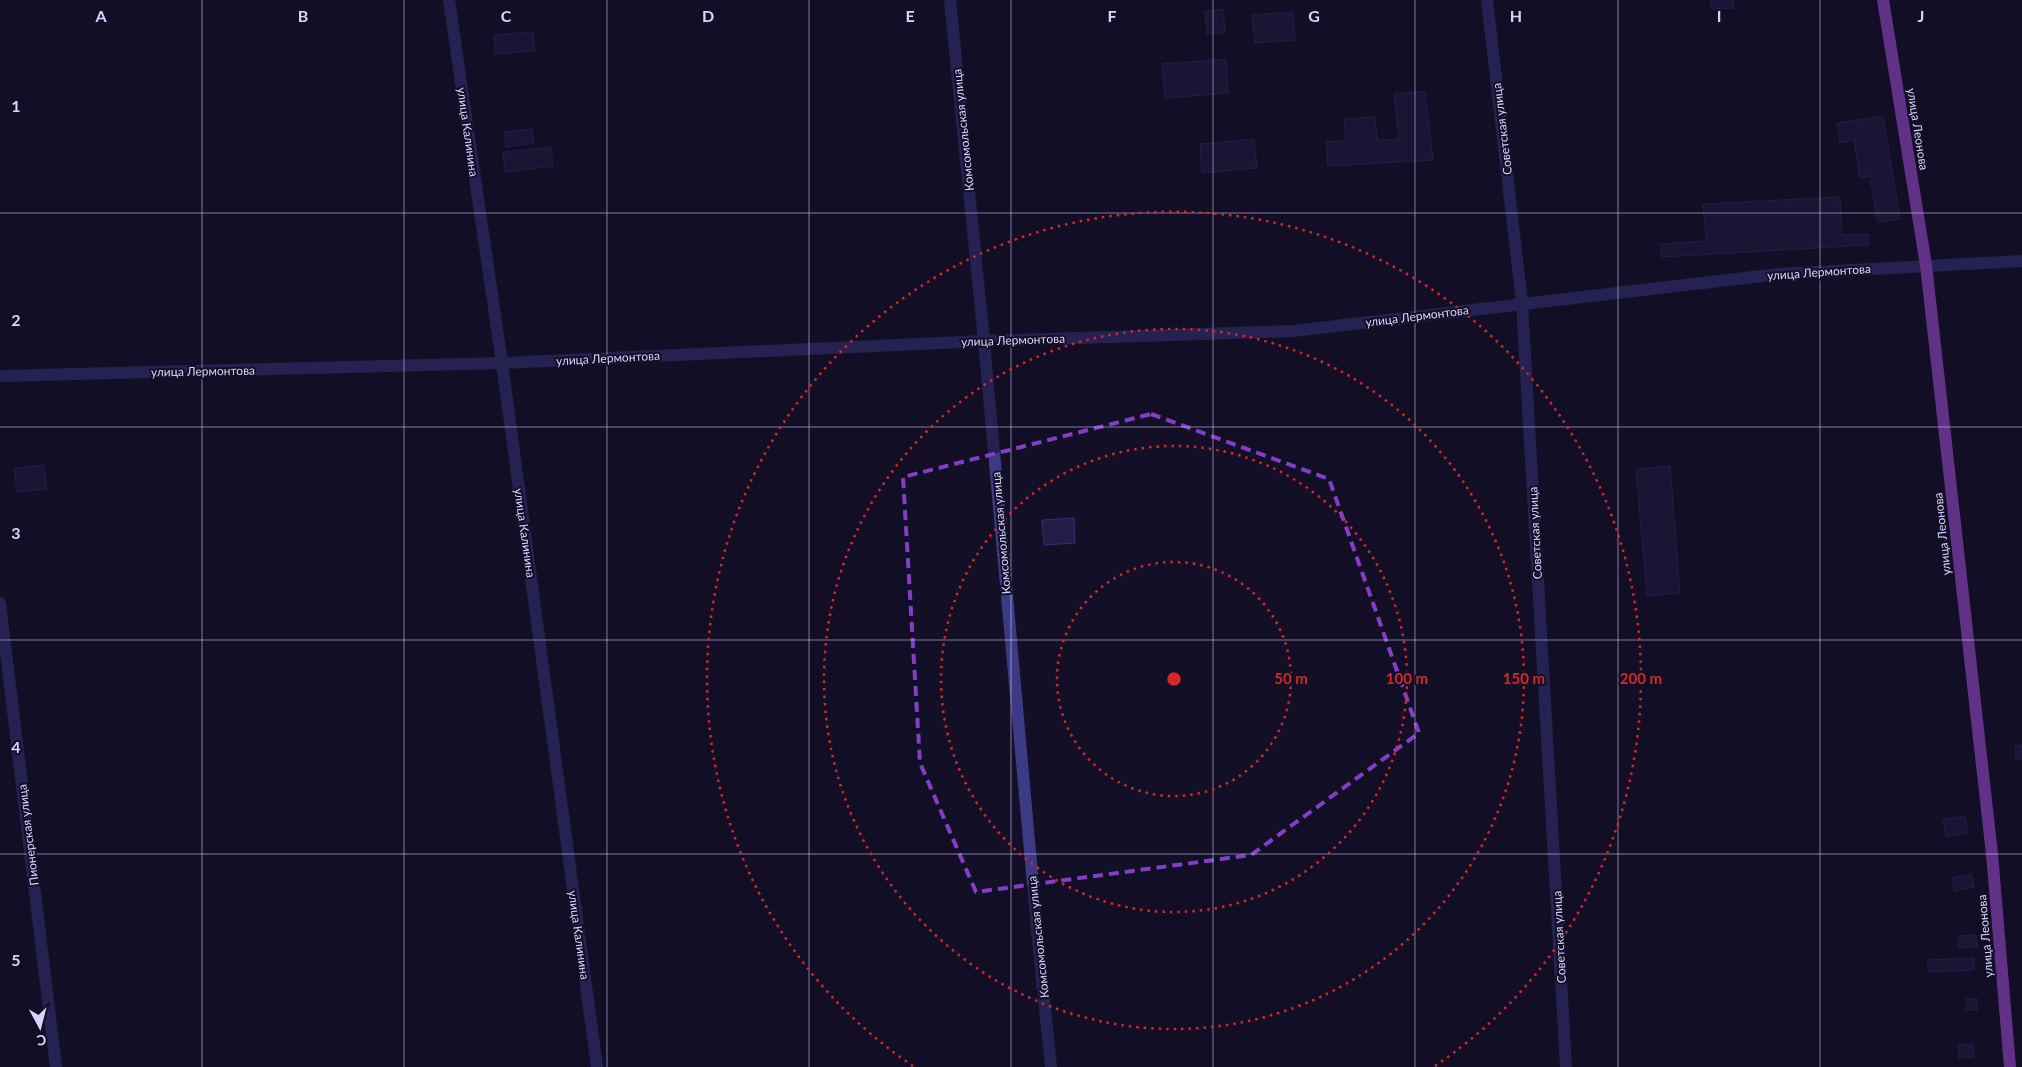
<svg xmlns="http://www.w3.org/2000/svg" width="2022" height="1067" viewBox="0 0 2022 1067" font-family="Lato,sans-serif">
<style>
.building{fill:#241b47;stroke:#3b2d73}
.lines{fill:none;stroke-linecap:round;stroke-linejoin:round}
.minor{stroke:#3d3a85;stroke-width:12}
.major{stroke:#c25bff;stroke-width:12}
.marked{fill:none;stroke:#843dc5;stroke-width:4;stroke-dasharray:10 6;stroke-linejoin:round}
.grid{fill:none;stroke:#d9d4ff;stroke-width:1;stroke-opacity:0.55}
.ring{fill:none;stroke:#d62828;stroke-width:2.5;stroke-dasharray:2.5 5}
.labels{text-anchor:middle;dominant-baseline:central;stroke-width:4;stroke-linejoin:round;paint-order:stroke}
.street-label{font-size:12px;fill:#d9d4ff;stroke:#130f26}
.grid-label{font-size:16px;text-anchor:middle;font-weight:bold;fill:#d9d4ff;stroke:#130f26;stroke-width:4;stroke-linejoin:round;paint-order:stroke}
.centre{fill:#d62828;stroke:#130f26;stroke-width:2.5}
.ring-label{font-size:15px;text-anchor:middle;font-weight:bold;fill:#d62828;stroke:#130f26;stroke-width:4;stroke-linejoin:round;paint-order:stroke}
</style>
<rect width="100%" height="100%" fill="#130f26"/>
<!-- building -->
<g class="building">
<polygon points="1710,0 1733,0 1734,8 1711,9"/>
<polygon points="1223,9 1225,33 1207,34 1205,11"/>
<polygon points="1293,12 1295,40 1255,43 1252,15"/>
<polygon points="533,32 535,51 495,54 494,35"/>
<polygon points="1226,59 1228,93 1165,98 1162,64"/>
<polygon points="1425,91 1433,160 1328,166 1326,142 1346,141 1344,119 1375,117 1377,140 1399,139 1394,94"/>
<polygon points="1883,116 1900,219 1878,222 1870,176 1860,178 1854,140 1840,143 1837,123"/>
<polygon points="532,129 534,143 506,147 504,132"/>
<polygon points="1254,139 1257,168 1202,173 1200,144"/>
<polygon points="551,147 553,166 505,172 503,152"/>
<polygon points="1840,197 1842,235 1868,234 1868,245 1662,257 1660,244 1706,241 1703,204"/>
<polygon points="44,465 47,489 17,492 14,468"/>
<polygon points="1670,466 1680,593 1647,596 1636,469"/>
<polygon points="1074,518 1075,543 1044,545 1042,520"/>
<polygon points="2022,745 2022,759 2016,760 2015,746"/>
<polygon points="1965,816 1968,833 1946,837 1943,820"/>
<polygon points="1971,874 1974,887 1954,891 1952,878"/>
<polygon points="1976,935 1977,947 1959,948 1958,936"/>
<polygon points="1974,958 1974,970 1928,972 1928,960"/>
<rect x="1966" y="999" width="11" height="11"/>
<polygon points="1973,1044 1974,1057 1959,1058 1958,1045"/>
</g>
<g class="lines">
<!-- minor -->
<g class="minor">
<polyline points="449,0 502,363 597,1067"/>
<polyline points="950,0 984,341 1038,940 1051,1067"/>
<polyline points="1487,0 1522,303 1566,1067"/>
<polyline points="0,376 502,363 984,341 1293,331 1779,274 2022,261"/>
<polyline points="0,603 56,1067"/>
</g>
<!-- major -->
<polyline class="major" points="1883,0 1926,265 1992,854 2010,1067"/>
</g>
<!-- marked area -->
<path d="M0 0H2022V1067H0ZM1151 414 1329 479 1419 733 1251 855 976 892 920 763 903 477Z" fill="#130f26" fill-opacity=".55" fill-rule="evenodd"/>
<path class="marked" d="M1151 414 1329 479 1419 733 1251 855 976 892 920 763 903 477Z"/>
<!-- grid -->
<path class="grid" d="M202 0V1067M404 0V1067M607 0V1067M809 0V1067M1011 0V1067M1213 0V1067M1415 0V1067M1618 0V1067M1820 0V1067M0 213H2022M0 427H2022M0 640H2022M0 854H2022"/>
<!-- distance rings -->
<g class="ring">
<circle cx="1174" cy="679" r="117"/>
<circle cx="1174" cy="679" r="233"/>
<circle cx="1174" cy="679" r="350"/>
<path d="M913 1066A467 467 0 1 1 1435 1066"/>
</g>
<g class="labels">
<!-- street labels -->
<g class="street-label">
<text transform="translate(1502 129) rotate(-97)">Советская улица</text>
<text transform="translate(1918 129) rotate(81)">улица Леонова</text>
<text transform="translate(963 130) rotate(-96)">Комсомольская улица</text>
<text transform="translate(468 132) rotate(82)">улица Калинина</text>
<text transform="translate(1819 272) rotate(-4)">улица Лермонтова</text>
<text transform="translate(1417 316) rotate(-7)">улица Лермонтова</text>
<text transform="translate(1013 340) rotate(-2)">улица Лермонтова</text>
<text transform="translate(608 358) rotate(-3)">улица Лермонтова</text>
<text transform="translate(203 371) rotate(-1)">улица Лермонтова</text>
<text transform="translate(525 533) rotate(82)">улица Калинина</text>
<text transform="translate(1001 533) rotate(-95)">Комсомольская улица</text>
<text transform="translate(1535 533) rotate(-93)">Советская улица</text>
<text transform="translate(1942 534) rotate(-96)">улица Леонова</text>
<text transform="translate(28 835) rotate(-97)">Пионерская улица</text>
<text transform="translate(579 935) rotate(82)">улица Калинина</text>
<text transform="translate(1985 936) rotate(-95)">улица Леонова</text>
<text transform="translate(1038 937) rotate(-96)">Комсомольская улица</text>
<text transform="translate(1559 937) rotate(-93)">Советская улица</text>
</g>
</g>
<g class="grid-label">
<text x="101" y="22">A</text>
<text x="303" y="22">B</text>
<text x="506" y="22">C</text>
<text x="708" y="22">D</text>
<text x="910" y="22">E</text>
<text x="1112" y="22">F</text>
<text x="1314" y="22">G</text>
<text x="1516" y="22">H</text>
<text x="1719" y="22">I</text>
<text x="1921" y="22">J</text>
<text x="16" y="112">1</text>
<text x="16" y="326">2</text>
<text x="16" y="539">3</text>
<text x="16" y="753">4</text>
<text x="16" y="966">5</text>
</g>
<circle cx="1174" cy="679" r="8" class="centre"/>
<g class="ring-label">
<text x="1291" y="684">50 m</text>
<text x="1407" y="684">100 m</text>
<text x="1524" y="684">150 m</text>
<text x="1641" y="684">200 m</text>
</g>
<!-- north arrow -->
<g transform="translate(40 1027) rotate(173)" stroke="#130f26" stroke-width="4" paint-order="stroke">
<path d="M0-4L9 19L0 12L-9 19Z" fill="#d9d4ff"/>
<text y="-8" font-size="14" font-weight="bold" text-anchor="middle" fill="#d9d4ff">С</text>
</g>
</svg>
